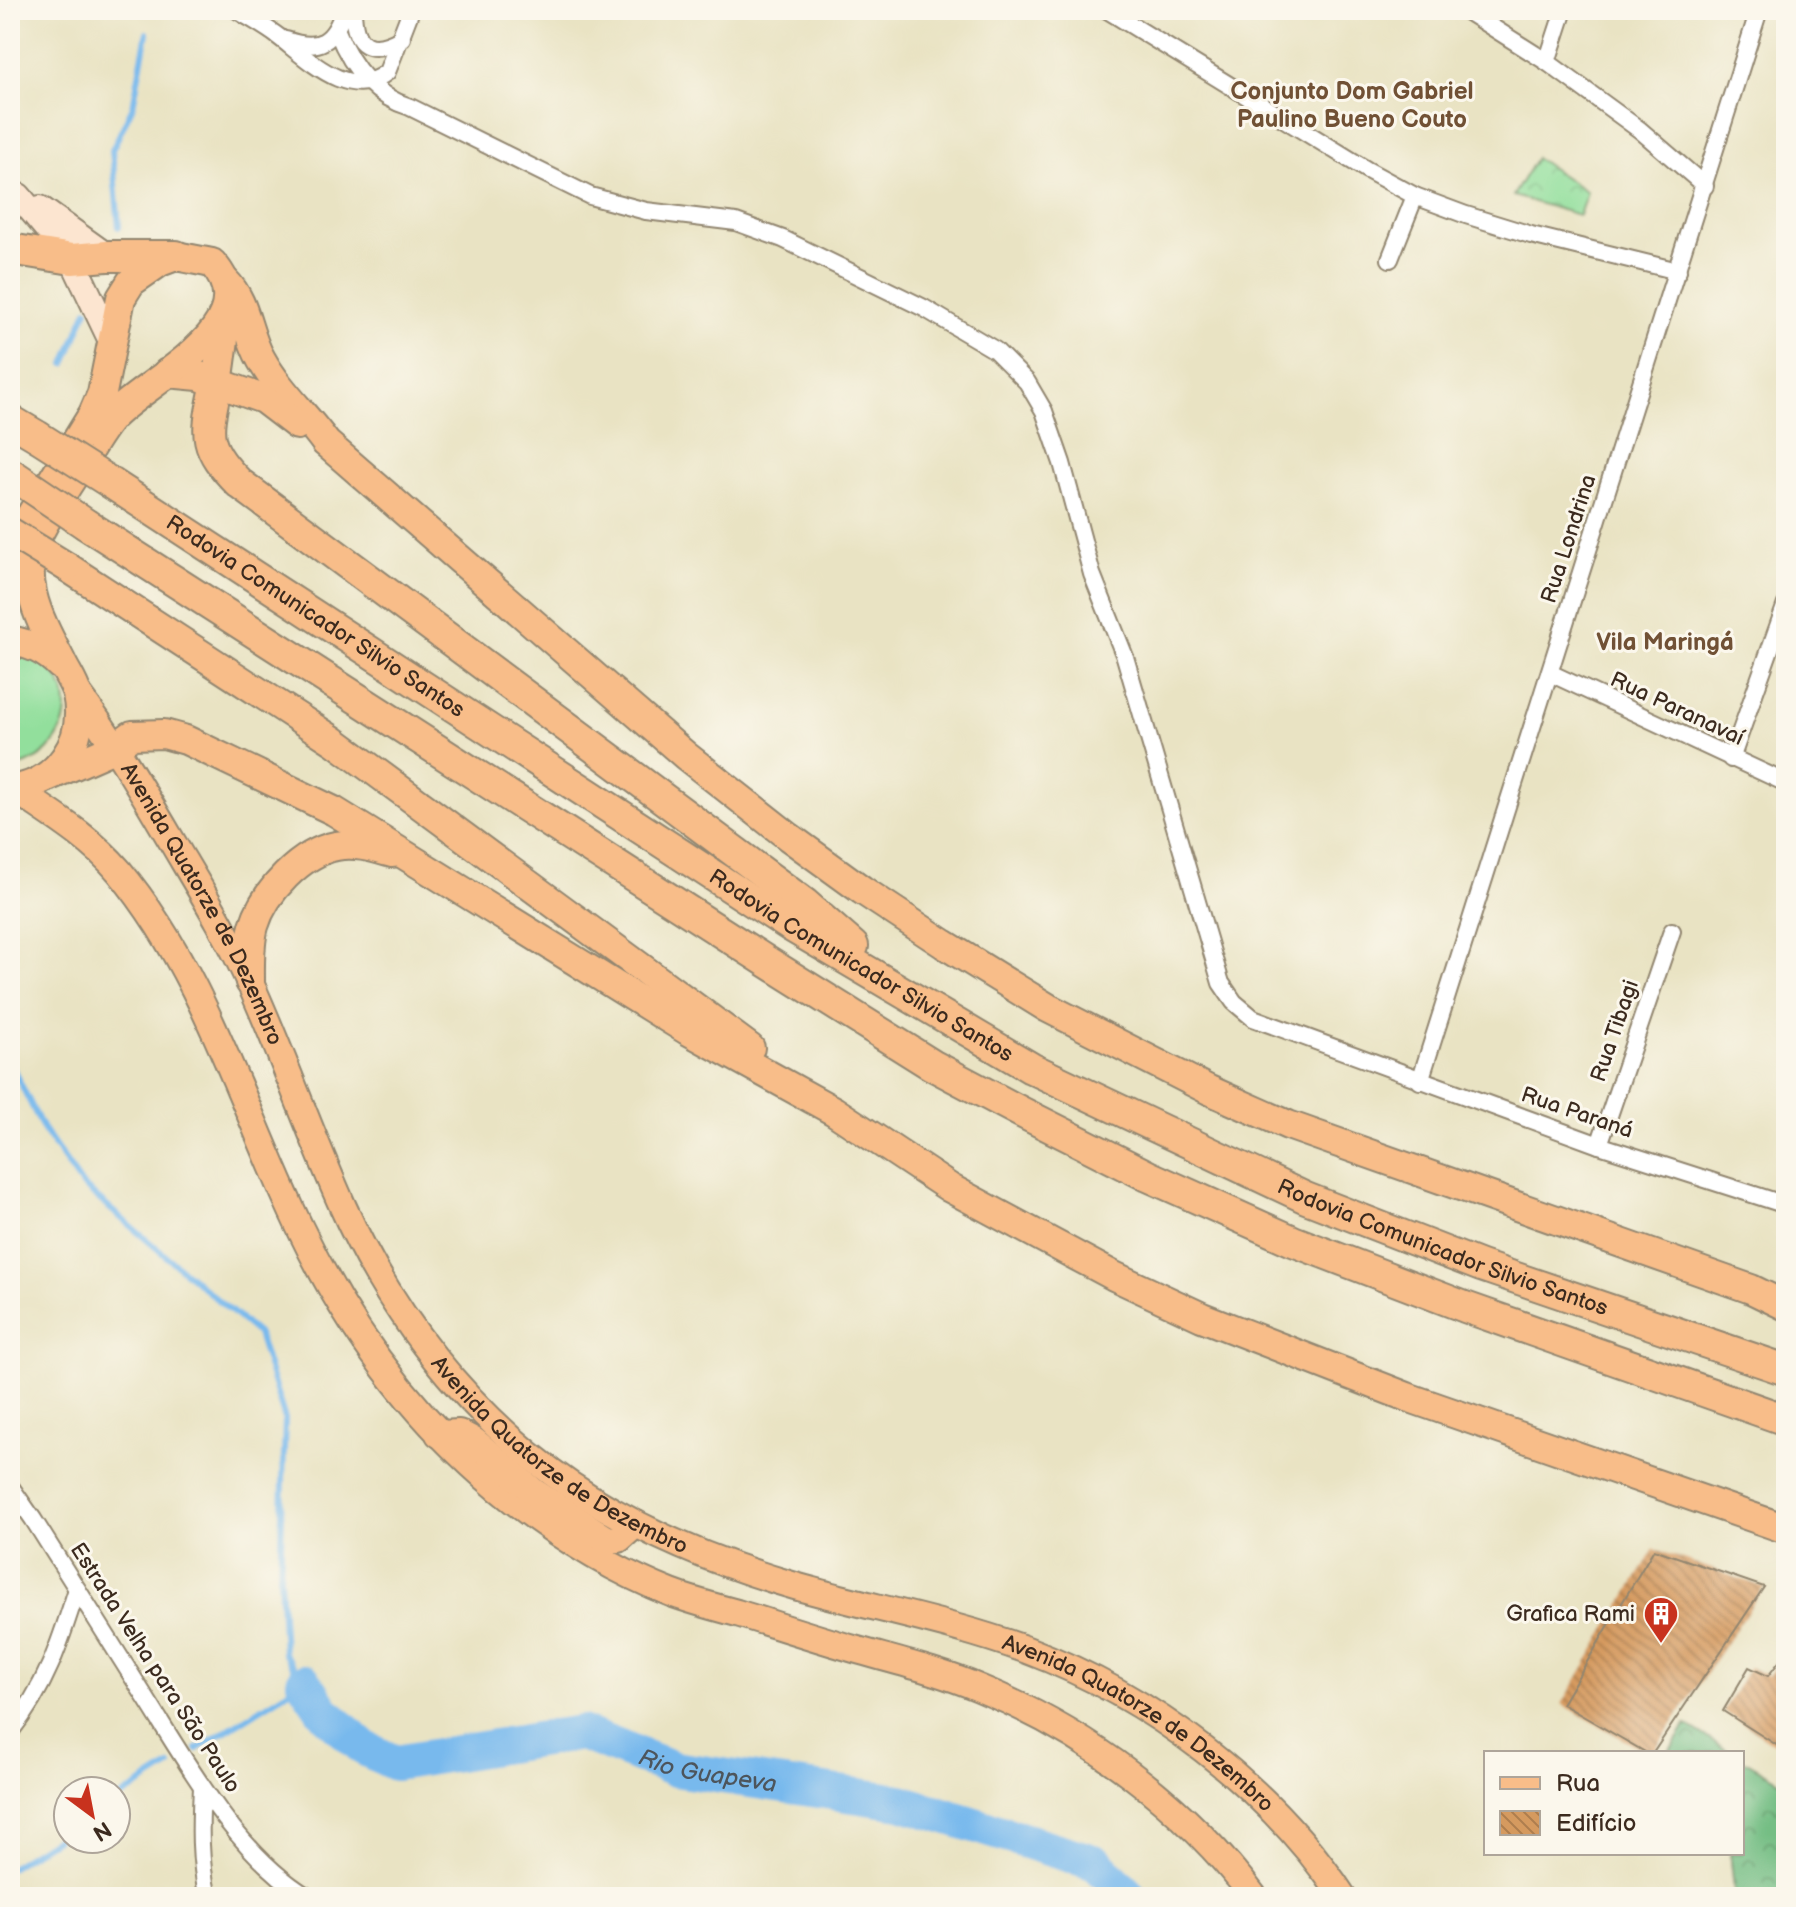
<svg xmlns="http://www.w3.org/2000/svg" width="1796" height="1907" viewBox="0 0 1796 1907" font-family="'Balsamiq Sans',sans-serif">
<style>
.grass{fill:#92df9c;stroke:#66845d;stroke-width:2}
.forest{fill:url(#forest-crowns);stroke:#587451;stroke-width:2}
.park{fill:url(#park-crowns);stroke:#66845d;stroke-width:2}
.lines{fill:none;stroke-linecap:round;stroke-linejoin:round}
.stream{stroke:#78b9ed;stroke-width:6}
.river{stroke:#78b9ed;stroke-width:36}
.building{fill:url(#building-back-hatch)}
.minor-casing{stroke:#928670;stroke-width:20}
.secondary-casing{stroke:#928670;stroke-width:28}
.primary-casing{stroke:#928670;stroke-width:30}
.trunk-casing{stroke:#928670;stroke-width:32}
.motorway-casing{stroke:#928670;stroke-width:34}
.minor{stroke:#fff;stroke-width:16}
.secondary{stroke:#fce5d0;stroke-width:24}
.primary{stroke:#f8bd89;stroke-width:26}
.trunk{stroke:#f8bd89;stroke-width:28}
.motorway{stroke:#f8bd89;stroke-width:30}
.trunk-bridge-casing{stroke:#928670;stroke-width:32;stroke-linecap:butt}
.motorway-bridge-casing{stroke:#928670;stroke-width:34;stroke-linecap:butt}
.trunk-bridge{stroke:#f8bd89;stroke-width:28}
.motorway-bridge{stroke:#f8bd89;stroke-width:30}
.labels{text-anchor:middle;dominant-baseline:central;stroke-width:6;stroke-linejoin:round;paint-order:stroke}
.street-label{font-size:22px;fill:#3b2a1e;stroke:#fbf7ec}
.poi-label{font-size:22px;fill:#3b2a1e;stroke:#fbf7ec;text-anchor:end}
.neighbourhood-label{font-size:24px;font-weight:bold;fill:#715135;stroke:#fbf7ec}
.water-label{font-size:24px;font-style:italic;fill:#4d555c;stroke:#fbf7ec}
</style>
<defs>
<pattern id="forest-crowns" width="20" height="18" patternUnits="userSpaceOnUse" patternTransform="scale(2)"><rect width="20" height="18" fill="#75be84"/><path d="M2 6a3 3 0 1 1 6 0M12 15a3 3 0 1 1 6 0" fill="none" stroke="#619b6b"/></pattern>
<pattern id="park-crowns" width="20" height="18" patternUnits="userSpaceOnUse" patternTransform="scale(2)"><rect width="20" height="18" fill="#92df9c"/><path d="M2 6a3 3 0 1 1 6 0M12 15a3 3 0 1 1 6 0" fill="none" stroke="#7fc086"/></pattern>
<pattern id="building-back-hatch" width="6" height="6" patternUnits="userSpaceOnUse" patternTransform="scale(2)"><rect width="6" height="6" fill="#d59a5f"/><path d="M-1 5l2 2M0 0l6 6M5-1l2 2" fill="none" stroke="#ae7e4e"/></pattern>
</defs>
<rect width="100%" height="100%" fill="#fbf7ec"/>
<filter id="ink" filterUnits="userSpaceOnUse"><feTurbulence type="fractalNoise" baseFrequency=".0125" numOctaves="2"/><feDisplacementMap in="SourceGraphic" scale="16" xChannelSelector="R" yChannelSelector="G"/><feConvolveMatrix kernelMatrix="1 2 1 2 8 2 1 2 1" color-interpolation-filters="sRGB"/></filter>
<filter id="wash" filterUnits="userSpaceOnUse"><feTurbulence type="fractalNoise" baseFrequency=".006" numOctaves="4" result="noise"/><feDisplacementMap in="SourceGraphic" scale="32" xChannelSelector="R" yChannelSelector="G"/><feGaussianBlur stdDeviation="1.8" result="paint"/><feColorMatrix in="noise" values="0 0 0 0 0 0 0 0 0 0 0 0 0 0 0 0 0 1.4 0 .05"/><feComposite in="paint" operator="in"/></filter>
<g filter="url(#wash)">
<rect width="100%" height="100%" fill="#e9e3c3"/>
<!-- grass -->
<path class="grass" d="M10 651C21 656 42 660 50 669 86 706 56 763 10 768Z"/>
<!-- forest -->
<g class="forest">
<polygon points="1686,1725 1732,1753 1668,1753"/>
<polygon points="1742,1759 1786,1785 1786,1897 1735,1897 1730,1853 1742,1853"/>
</g>
<!-- park -->
<polygon class="park" points="1536,158 1587,192 1579,215 1513,196"/>
<g class="lines">
<!-- stream -->
<g class="stream">
<polyline points="119,227 112,150 133,106 147,33"/>
<polyline points="65,364 87,310"/>
<polyline points="10,1062 43,1129 82,1185 258,1334 285,1419 280,1578 284,1653 304,1682 197,1749"/>
<polyline points="116,1800 170,1766"/>
<polyline points="10,1868 68,1831"/>
</g>
<!-- river -->
<path class="river" id="s1" d="M304 1682 325 1713 364 1748 395 1763 581 1733 674 1769 901 1802 1096 1863 1130 1897"/>
</g>
<g id="blocks">
<!-- building -->
<g class="building">
<polygon points="1654,1549 1764,1587 1653,1753 1647,1753 1562,1704"/>
<polygon points="1786,1653 1786,1751 1723,1711 1749,1667 1768,1676"/>
</g>
</g>
</g>
<g filter="url(#ink)">
<use href="#blocks" fill-opacity="0" stroke="#928670" stroke-width="2"/>
<g class="lines">
<defs>
<g id="minor">
<path d="M237 10C251 19 266 27 279 37 308 59 350 103 387 72L411 10"/>
<path d="M353 10C354 47 370 56 402 38"/>
<polyline points="1107,10 1367,170 1415,196 1466,215 1531,235 1678,271"/>
<polyline points="1465,10 1547,62 1640,130 1705,186"/>
<path d="M337 31C351 66 373 96 410 107L590 196 646 211 736 222 783 239 924 308 995 350 1027 382 1044 411 1062 463 1092 574 1125 657 1221 983 1234 1002 1253 1018 1599 1145 1786 1205"/>
<path d="M286 40C319 52 334 42 344 10"/>
<polyline points="1547,62 1564,10"/>
<polyline points="1390,259 1415,196"/>
<polyline points="1550,673 1786,783"/>
<polyline points="1731,759 1786,604"/>
<polyline points="1420,1081 1759,10"/>
<polyline points="1599,1145 1672,931"/>
<path d="M10 1486 33 1519C71 1579 109 1640 147 1700 190 1768 238 1855 308 1897"/>
<path d="M10 1732C46 1687 60 1643 77 1589"/>
<path d="M202 1787C200 1825 199 1860 208 1897"/>
</g>
<g id="secondary">
<polyline points="19,196 72,259 112,343"/>
<polyline points="40,208 107,256"/>
</g>
<g id="primary">
<path id="s2" d="M76 691C115 743 147 799 180 855 205 897 231 940 251 985 284 1058 310 1134 343 1207 382 1294 439 1374 510 1438 589 1510 692 1556 795 1586 872 1608 951 1622 1027 1650 1150 1696 1270 1787 1343 1897"/>
<path d="M16 790C51 814 91 838 119 871 205 974 242 1108 300 1228 348 1329 413 1417 499 1489 550 1531 610 1569 671 1593 692 1601 715 1607 737 1613 776 1625 815 1638 854 1649 896 1661 939 1671 979 1688 1085 1731 1185 1805 1254 1897"/>
<polyline points="439,1434 459,1433 474,1441 534,1492 608,1540 619,1539 636,1524"/>
</g>
<g id="trunk">
<path d="M225 281C247 303 246 333 261 359 278 390 305 414 326 443L686 756 789 837 862 890 944 944 1048 1008 1209 1090 1288 1125 1751 1289 1786 1306"/>
<polyline points="167,373 199,376 263,399 297,425"/>
<path d="M10 549 93 414 102 393 121 298 131 282 160 262 176 256 212 263C270 326 146 380 111 418 98 433 88 452 78 469 65 489 51 510 40 531 15 577 40 620 61 661 66 672 74 683 77 694 87 741 58 784 10 790"/>
<polyline points="67,567 334,741 750,1048"/>
<path d="M10 640C30 644 45 650 60 665"/>
<polyline points="45,778 116,747 132,735 164,734 186,740 334,811 687,1030 834,1111 950,1188 1114,1276 1202,1317 1407,1397 1786,1529"/>
<path d="M250 982C250 963 249 944 254 926 264 892 301 853 336 846 355 842 374 848 392 853"/>
</g>
<g id="motorway">
<polyline points="10,249 72,259 107,256 176,256"/>
<path d="M226 314C223 337 221 360 217 382 207 432 200 444 239 483L805 904 853 946"/>
<polyline points="10,420 37,436"/>
<path id="s3" d="M111 483 789 925 1031 1068 1306 1198 1481 1266 1786 1370"/>
<polyline points="87,525 766,961 932,1065 1021,1112 1148,1176 1293,1241 1465,1307 1786,1420"/>
</g>
</defs>
<!-- minor casing -->
<use href="#minor" class="minor-casing"/>
<!-- secondary casing -->
<use href="#secondary" class="secondary-casing"/>
<!-- primary casing -->
<use href="#primary" class="primary-casing"/>
<!-- trunk casing -->
<use href="#trunk" class="trunk-casing"/>
<!-- motorway casing -->
<use href="#motorway" class="motorway-casing"/>
<!-- minor -->
<use href="#minor" class="minor"/>
<!-- secondary -->
<use href="#secondary" class="secondary"/>
<!-- primary -->
<use href="#primary" class="primary"/>
<!-- trunk -->
<use href="#trunk" class="trunk"/>
<!-- motorway -->
<use href="#motorway" class="motorway"/>
<defs>
<polyline id="trunk-bridge" points="10,532 67,567"/>
<g id="motorway-bridge">
<polyline points="37,436 111,483"/>
<polyline points="10,473 87,525"/>
</g>
</defs>
<!-- trunk-bridge casing -->
<use href="#trunk-bridge" class="trunk-bridge-casing"/>
<!-- motorway-bridge casing -->
<use href="#motorway-bridge" class="motorway-bridge-casing"/>
<!-- trunk-bridge -->
<use href="#trunk-bridge" class="trunk-bridge"/>
<!-- motorway-bridge -->
<use href="#motorway-bridge" class="motorway-bridge"/>
</g>
</g>
<!-- icons -->
<defs>
<symbol id="building-pin" viewBox="-11 -11 22 30"><path d="M0 17L-7.5 6A9.5 9.5 0 1 1 7.5 6Z" fill="#c8321e" stroke="#fbf7ec"/><path d="M-4-6H4V6H1V3H-1V6H-4ZM-2.5-4.3h1.7v1.8h-1.7ZM.8-4.3h1.7v1.8H.8ZM-2.5-1h1.7V.8h-1.7ZM.8-1h1.7V.8H.8Z" fill="#fff"/></symbol>
</defs>
<g fill-rule="evenodd">
<use href="#building-pin" x="1641" y="1594" width="40" height="54"/>
</g>
<g class="labels">
<!-- street labels -->
<g class="street-label">
<text transform="translate(1569 539) rotate(-72)">Rua Londrina</text>
<text stroke="none"><textPath href="#s3" startOffset="244">Rodovia Comunicador Silvio Santos</textPath></text>
<text transform="translate(1677 709) rotate(25)">Rua Paranavaí</text>
<text stroke="none"><textPath href="#s2" startOffset="248">Avenida Quatorze de Dezembro</textPath></text>
<text stroke="none"><textPath href="#s3" startOffset="892">Rodovia Comunicador Silvio Santos</textPath></text>
<text transform="translate(1615 1031) rotate(-71)">Rua Tibagi</text>
<text transform="translate(1577 1113) rotate(19)">Rua Paraná</text>
<text stroke="none"><textPath href="#s3" startOffset="1540">Rodovia Comunicador Silvio Santos</textPath></text>
<text stroke="none"><textPath href="#s2" startOffset="920">Avenida Quatorze de Dezembro</textPath></text>
<text transform="translate(155 1668) rotate(57)">Estrada Velha para São Paulo</text>
<text stroke="none"><textPath href="#s2" startOffset="1568">Avenida Quatorze de Dezembro</textPath></text>
</g>
<!-- poi labels -->
<g class="poi-label">
<text x="1635" y="1614">Grafica Rami</text>
</g>
<!-- neighbourhood labels -->
<g class="neighbourhood-label">
<text x="1352" y="91">Conjunto Dom Gabriel<tspan x="1352" dy="28">Paulino Bueno Couto</tspan></text>
<text x="1665" y="642">Vila Maringá</text>
</g>
<!-- water labels -->
<g class="water-label">
<text stroke="none"><textPath href="#s1" startOffset="446">Rio Guapeva</textPath></text>
</g>
</g>
<!-- margin -->
<rect width="1796" height="1907" fill="none" stroke="#fbf7ec" stroke-width="40"/>
<!-- legend -->
<rect x="1484" y="1751" width="260" height="104" fill="#fbf7ec" stroke="#aea59a" stroke-width="2"/>
<rect x="1500" y="1777" width="40" height="12" fill="#f8bd89" stroke="#aea59a" stroke-width="2"/>
<text x="1556" y="1791" font-size="24" fill="#3b2a1e">Rua</text>
<rect x="1500" y="1811" width="40" height="24" fill="url(#building-back-hatch)" stroke="#aea59a" stroke-width="2"/>
<text x="1556" y="1831" font-size="24" fill="#3b2a1e">Edifício</text>
<!-- north arrow -->
<g transform="translate(92 1815) rotate(148)"><circle r="38" fill="#fbf7ec" stroke="#aea59a" stroke-width="2"/>
<path d="M0-6L14 30L0 20L-14 30Z" fill="#c8321e"/>
<text y="-12" font-size="22" font-weight="bold" text-anchor="middle" fill="#3b2a1e">N</text>
</g>
</svg>
